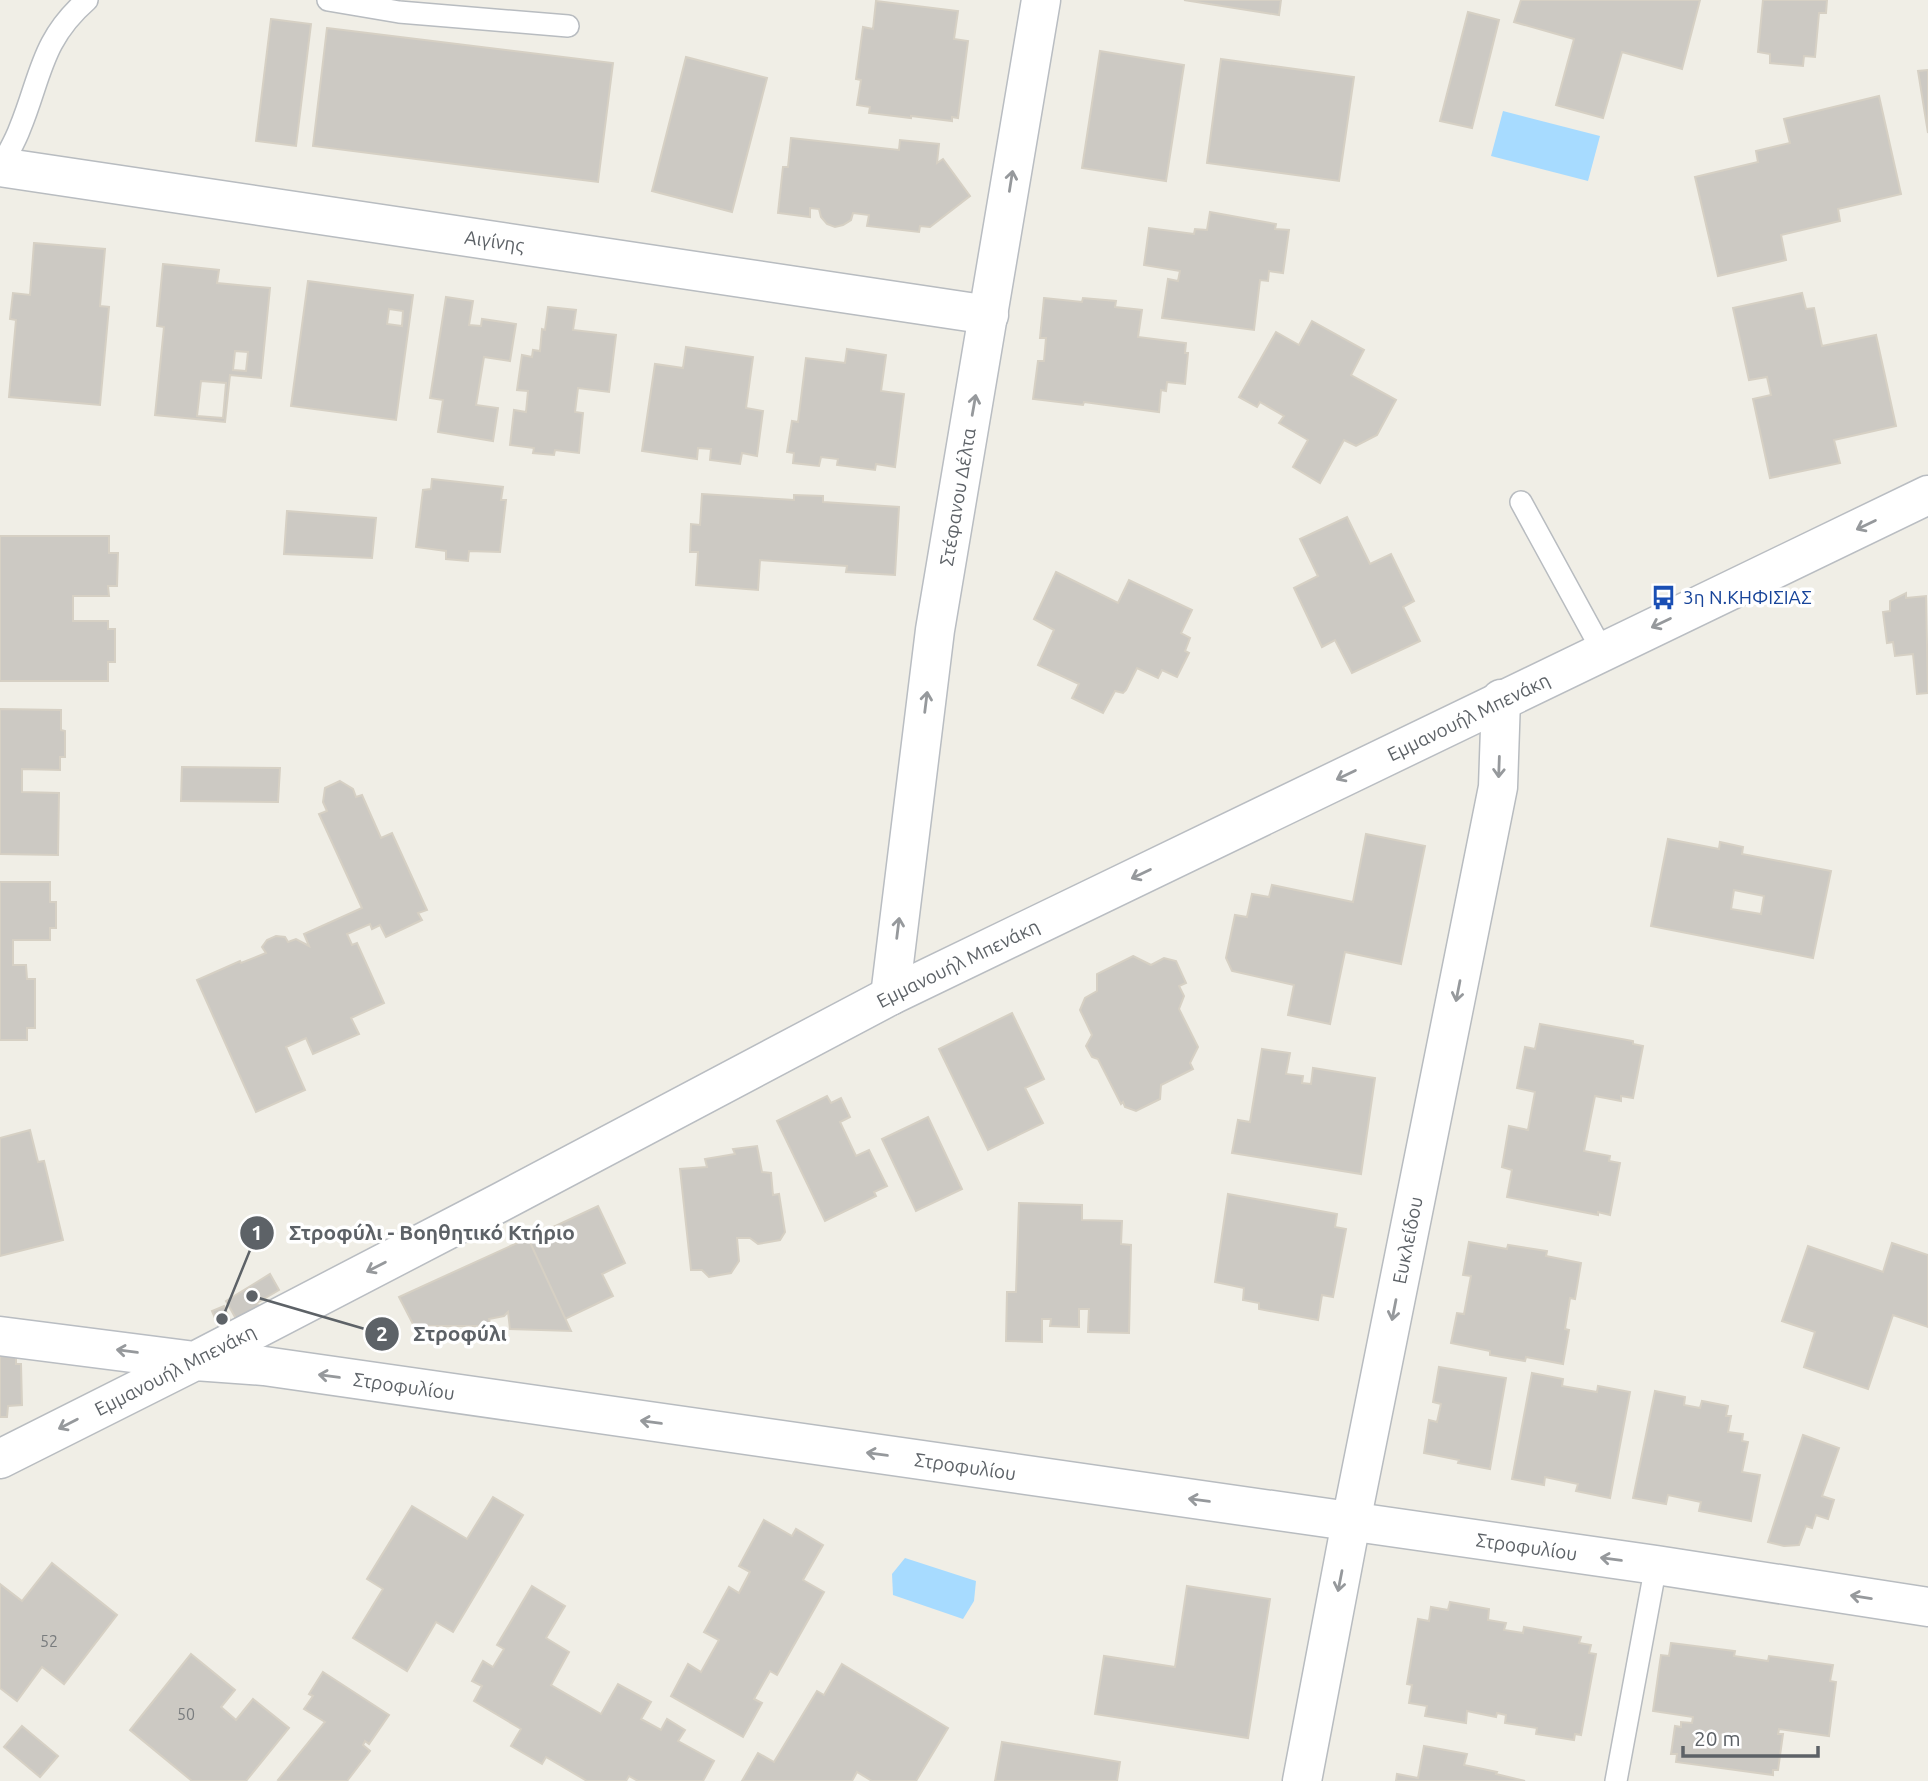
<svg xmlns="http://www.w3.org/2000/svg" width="1928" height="1781" viewBox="0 0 1928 1781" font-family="Ubuntu,sans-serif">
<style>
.water{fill:#a7dbff}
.building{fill:#ccc9c3;stroke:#d6d0c4;stroke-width:2;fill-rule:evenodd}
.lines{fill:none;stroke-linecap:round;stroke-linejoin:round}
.lane-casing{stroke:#b8bcc0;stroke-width:24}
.street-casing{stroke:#b8bcc0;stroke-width:41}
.secondary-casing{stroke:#b9bdc2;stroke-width:41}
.lane{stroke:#fff;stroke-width:21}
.street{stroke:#fff;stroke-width:38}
.secondary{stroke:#fff;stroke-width:38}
.oneway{stroke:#96999c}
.labels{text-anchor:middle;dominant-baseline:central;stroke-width:7;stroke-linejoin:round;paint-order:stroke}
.number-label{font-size:16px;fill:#797c7e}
.street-label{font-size:19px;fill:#5d6267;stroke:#fff}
.transit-label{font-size:19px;fill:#164399;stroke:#fff;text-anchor:start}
.leader{fill:none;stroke:#5d6267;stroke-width:2.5}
.callout-dot{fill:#5d6267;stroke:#fff;stroke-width:2.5}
.mark-label{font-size:21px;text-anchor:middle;font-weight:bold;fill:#fff}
.callout-label{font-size:21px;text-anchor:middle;font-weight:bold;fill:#5d6267;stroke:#fff;stroke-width:7;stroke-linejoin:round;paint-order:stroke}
</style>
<rect width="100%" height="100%" fill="#f0eee6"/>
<!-- water -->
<g class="water">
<polygon points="1503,111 1600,136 1588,181 1491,156"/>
<polygon points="905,1558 976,1581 974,1601 963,1619 893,1595 892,1574"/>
</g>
<!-- building -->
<g class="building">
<polygon points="1184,0 1281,0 1279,15"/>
<polygon points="1521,0 1700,0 1682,69 1622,52 1603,118 1556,105 1574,39 1514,22"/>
<polygon points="1763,0 1827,0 1826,13 1819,13 1815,57 1804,56 1803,66 1770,63 1770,54 1758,52"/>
<polygon points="876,1 958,11 954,39 968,41 958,118 952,117 952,121 911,116 911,118 869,113 870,107 857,105 861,80 856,79 863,27 873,29"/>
<polygon points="1468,12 1499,20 1472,128 1440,121"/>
<polygon points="271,19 311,24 296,146 256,141"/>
<polygon points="327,28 613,63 598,182 313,146"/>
<polygon points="1100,51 1184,65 1166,181 1082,168"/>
<polygon points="686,57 767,78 732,212 652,191"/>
<polygon points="1221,59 1354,77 1339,181 1207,163"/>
<polygon points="1928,70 1928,133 1918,71"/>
<polygon points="1879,96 1901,194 1838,209 1840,221 1781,235 1786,260 1718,276 1695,177 1758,162 1756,151 1790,143 1784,119"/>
<polygon points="791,138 899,150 900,140 939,144 937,163 943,159 970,196 930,227 920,226 919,232 867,226 869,215 853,213 851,220 843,225 835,227 827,224 821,217 819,209 810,208 810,217 778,213 783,167 788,167"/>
<polygon points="1210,212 1276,224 1275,229 1289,230 1283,273 1269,271 1268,281 1260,280 1254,330 1162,318 1168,279 1178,281 1180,271 1144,265 1149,228 1194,234 1195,229 1207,230"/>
<polygon points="34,243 105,249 100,306 109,307 100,405 9,397 16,320 10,319 13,293 30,295"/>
<path d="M163 264 219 270 217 283 270 288 261 378 230 375 225 422 155 415 164 327 157 326ZM235 351 248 352 246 371 233 370ZM201 381 226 383 223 418 197 416Z"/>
<path d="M308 281 413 295 396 420 291 406ZM389 309 403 311 402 326 387 324Z"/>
<polygon points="1802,293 1806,309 1814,308 1822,346 1876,335 1896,426 1834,440 1840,463 1770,478 1753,399 1771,395 1767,377 1749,380 1733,308"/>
<polygon points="446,297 473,301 469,325 481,326 482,319 516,324 510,361 484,357 476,405 498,408 493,441 438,432 443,400 430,398"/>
<polygon points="1044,298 1082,302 1083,298 1116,301 1115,307 1142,310 1138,337 1186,343 1185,353 1188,353 1185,384 1167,382 1166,391 1161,390 1159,412 1084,402 1083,405 1033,399 1038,361 1044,361 1046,338 1040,338"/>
<polygon points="548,307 576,310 573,330 616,335 609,392 578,388 575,412 583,413 579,453 555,450 554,455 533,453 534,448 510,445 514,410 526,412 528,391 517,390 522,355 532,357 533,350 540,351 542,329 545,330"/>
<polygon points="1312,321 1364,350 1351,375 1396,400 1377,435 1356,446 1344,440 1320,483 1293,467 1308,440 1279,423 1284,416 1260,402 1257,407 1239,397 1276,332 1299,345"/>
<polygon points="686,347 753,357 746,408 763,411 757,456 742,453 740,464 710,460 711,449 698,448 697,459 642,451 655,364 683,368"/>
<polygon points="847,349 886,355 881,391 904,394 895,467 876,464 875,470 837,465 838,459 821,457 819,466 793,463 794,453 787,452 792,421 798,422 806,358 845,363"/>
<polygon points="432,479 503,487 501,500 506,500 500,552 469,551 468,561 446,559 446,551 416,547 423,490 431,489"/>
<polygon points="702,494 794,500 794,495 823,496 823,502 899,507 895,575 846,572 847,566 760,560 758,590 696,585 698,552 690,552 691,524 700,525"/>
<polygon points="287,511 376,518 372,558 284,554"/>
<polygon points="1347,517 1370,564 1391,554 1414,601 1403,607 1420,641 1352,673 1335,640 1322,647 1294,588 1318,576 1300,539"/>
<polygon points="0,536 109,536 109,553 118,553 117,586 108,586 109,596 73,596 73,621 108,621 108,629 115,629 115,662 108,662 108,681 0,681"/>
<polygon points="1056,572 1118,603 1129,580 1192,610 1181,633 1190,638 1185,651 1189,653 1177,677 1162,670 1158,678 1137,668 1126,690 1123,693 1115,691 1103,713 1072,698 1079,684 1038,665 1054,630 1034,619"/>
<polygon points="1906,593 1906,598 1926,596 1928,693 1917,694 1913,654 1895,656 1893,642 1887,643 1883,612 1890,611 1890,601"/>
<polygon points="0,709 61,710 61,730 65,731 65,757 60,757 60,770 22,769 22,792 59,793 58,855 0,854"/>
<polygon points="182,767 280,768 278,802 181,801"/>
<polygon points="340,781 353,789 356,797 362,795 381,838 392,833 427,910 418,913 422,920 386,937 380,925 372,929 370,924 347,934 352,945 357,943 384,1003 351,1018 359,1034 313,1054 306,1038 286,1047 305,1090 256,1112 197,980 240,961 241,963 266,953 262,947 267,940 276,936 285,937 288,942 296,939 309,946 304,934 362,908 319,814 327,811 323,802 325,788"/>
<polygon points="1366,834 1425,846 1401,964 1345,952 1330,1024 1288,1015 1294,985 1232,971 1226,958 1235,915 1247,917 1252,894 1269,897 1272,885 1353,902"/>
<path d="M1668 839 1719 849 1720 842 1743 847 1742 854 1831 871 1813 958 1651 926ZM1734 890 1764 896 1761 914 1731 909Z"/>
<polygon points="0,882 50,882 50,902 56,902 56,928 50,928 50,940 13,940 13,965 26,965 27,979 35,979 35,1028 27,1028 27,1040 0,1040"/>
<polygon points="1133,956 1151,965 1164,958 1176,961 1186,983 1179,986 1184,996 1179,1009 1198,1047 1190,1063 1193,1069 1161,1085 1160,1099 1136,1111 1125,1107 1123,1102 1121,1104 1098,1059 1092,1057 1086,1046 1092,1035 1080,1010 1085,998 1097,991 1097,974"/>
<polygon points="1012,1013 1044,1079 1025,1088 1043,1123 988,1150 939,1049"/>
<polygon points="1540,1024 1633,1041 1633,1044 1643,1046 1633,1098 1621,1096 1621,1101 1595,1096 1584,1151 1610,1156 1609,1161 1620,1163 1610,1215 1598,1212 1598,1215 1507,1197 1512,1170 1502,1167 1509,1126 1528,1130 1535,1092 1517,1088 1525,1047 1535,1049"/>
<polygon points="1262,1049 1290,1053 1286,1074 1303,1076 1302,1083 1311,1084 1313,1068 1375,1078 1361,1174 1232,1153 1238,1120 1250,1122"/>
<polygon points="827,1096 831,1103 841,1098 850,1117 840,1122 856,1156 869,1150 887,1186 874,1192 876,1196 825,1221 777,1121"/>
<polygon points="928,1117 962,1189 916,1211 882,1139"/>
<polygon points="30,1130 38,1162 44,1161 63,1240 0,1256 0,1138"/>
<polygon points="757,1146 762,1172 771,1173 773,1195 779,1194 785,1232 780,1240 758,1244 750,1238 737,1238 739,1261 731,1273 709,1277 702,1270 691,1270 680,1169 707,1167 705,1159 735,1154 733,1149"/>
<polygon points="1228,1194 1337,1214 1335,1227 1346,1229 1333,1297 1322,1295 1318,1320 1259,1309 1259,1303 1243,1300 1244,1288 1215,1282"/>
<polygon points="1019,1203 1082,1205 1082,1220 1122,1221 1121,1244 1131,1245 1129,1333 1088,1332 1089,1309 1079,1309 1079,1327 1050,1326 1051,1319 1042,1319 1042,1342 1006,1341 1007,1292 1016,1292"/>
<polygon points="598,1206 625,1263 602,1274 613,1296 565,1319 529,1242 553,1232 551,1228"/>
<polygon points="528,1238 571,1331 510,1329 508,1312 504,1316 489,1319 491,1326 414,1326 399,1297"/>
<polygon points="1469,1242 1507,1249 1508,1245 1547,1251 1546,1256 1581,1263 1575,1299 1570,1298 1565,1329 1569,1330 1563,1364 1526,1357 1525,1361 1490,1355 1490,1351 1451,1343 1457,1313 1464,1314 1471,1276 1463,1275"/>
<polygon points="1892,1243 1928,1255 1928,1327 1893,1315 1868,1389 1804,1367 1815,1332 1782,1321 1808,1246 1883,1272"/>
<polygon points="270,1274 279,1290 257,1303 261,1311 239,1324 226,1301"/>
<polygon points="224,1306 233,1327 221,1332 212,1311"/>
<polygon points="16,1354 16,1364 21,1364 22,1405 8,1406 7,1417 0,1417 0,1355"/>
<polygon points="1439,1367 1506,1378 1490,1469 1458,1463 1459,1460 1424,1453 1429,1420 1437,1422 1441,1404 1433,1402"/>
<polygon points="1532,1373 1563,1379 1562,1386 1597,1392 1598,1386 1630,1392 1610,1498 1576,1491 1578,1484 1545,1477 1544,1485 1512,1479"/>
<polygon points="1655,1391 1685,1397 1684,1405 1700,1408 1702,1401 1728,1406 1726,1416 1731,1416 1728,1432 1743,1434 1742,1441 1748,1442 1742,1472 1760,1475 1751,1521 1699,1511 1701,1502 1668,1495 1666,1504 1633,1498"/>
<polygon points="1803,1435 1839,1448 1822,1496 1834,1500 1828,1519 1816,1515 1812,1528 1806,1526 1799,1545 1784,1546 1768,1542"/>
<polygon points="493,1497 523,1515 453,1632 436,1622 407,1671 353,1638 383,1589 367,1579 412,1506 467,1539"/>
<polygon points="764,1520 792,1536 796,1529 823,1545 803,1580 824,1592 777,1675 770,1671 754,1699 762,1703 743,1737 671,1696 688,1664 701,1672 719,1640 704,1632 729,1587 739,1593 750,1572 739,1566"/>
<polygon points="52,1563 117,1615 64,1684 42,1667 17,1701 0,1688 0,1584 22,1601"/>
<polygon points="532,1586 565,1606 546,1638 569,1652 551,1685 601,1714 618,1684 651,1702 641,1719 661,1730 667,1719 685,1730 678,1741 714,1761 703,1781 638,1781 629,1776 626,1781 587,1781 546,1757 542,1764 511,1746 521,1729 474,1701 482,1686 472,1681 483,1661 493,1667 504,1649 497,1645"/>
<polygon points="1187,1586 1270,1599 1248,1738 1095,1714 1104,1656 1175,1667"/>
<polygon points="1450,1602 1489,1609 1488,1620 1506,1623 1504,1630 1523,1633 1524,1627 1581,1637 1579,1643 1591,1645 1589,1653 1596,1654 1581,1735 1575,1734 1574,1740 1536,1734 1537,1728 1505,1723 1506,1715 1497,1713 1496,1717 1467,1711 1466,1723 1425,1716 1427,1706 1409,1703 1412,1685 1407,1684 1418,1619 1429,1621 1431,1607 1448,1610"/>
<polygon points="1671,1643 1735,1651 1734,1656 1768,1661 1769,1656 1833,1665 1830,1681 1836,1682 1829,1736 1779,1729 1778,1734 1783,1734 1778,1770 1773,1770 1773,1775 1676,1762 1677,1754 1671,1754 1675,1726 1681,1727 1681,1722 1692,1723 1693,1717 1653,1711 1661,1655 1669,1656"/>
<polygon points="191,1654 235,1690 221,1707 236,1720 253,1699 289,1728 246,1781 192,1781 130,1730"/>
<polygon points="842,1664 948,1728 916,1781 872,1781 857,1772 852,1781 742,1781 758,1753 774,1762 817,1691 824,1695"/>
<polygon points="323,1672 389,1715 369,1744 365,1741 363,1745 370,1751 347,1781 280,1781 278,1780 325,1722 304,1709 313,1696 309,1694"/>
<polygon points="22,1726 58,1756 40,1777 4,1747"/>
<polygon points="1002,1742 1120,1762 1117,1781 995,1781"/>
<polygon points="1424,1746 1467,1754 1464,1765 1497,1772 1496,1774 1525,1781 1396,1781 1397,1774 1418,1778"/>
</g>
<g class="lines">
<defs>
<g id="lane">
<polyline points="328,0 399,12 568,26"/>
<path d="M1 167C7 154 15 142 20 128 41 77 41 40 87 0"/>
<polyline points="1521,502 1603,652"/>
<polyline points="1616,1781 1656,1565"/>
</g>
<g id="street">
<path id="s1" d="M0 167 989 315"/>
<path id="s2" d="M0 1459 195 1361 264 1366 1656 1565 1928 1607"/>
<path id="s3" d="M1302 1781 1351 1522 1498 787 1501 699"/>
</g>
<g id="secondary">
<path id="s4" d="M890 996 935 630 1041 0"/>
<path id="s5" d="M0 1336 195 1361 501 1202 890 996 1928 495"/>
</g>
</defs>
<!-- lane casing -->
<use href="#lane" class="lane-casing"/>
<!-- street casing -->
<use href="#street" class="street-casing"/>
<!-- secondary casing -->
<use href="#secondary" class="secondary-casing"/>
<!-- lane -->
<use href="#lane" class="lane"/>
<!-- street -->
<use href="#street" class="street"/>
<!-- secondary -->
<use href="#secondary" class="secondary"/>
</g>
<!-- one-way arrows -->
<defs><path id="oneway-shaft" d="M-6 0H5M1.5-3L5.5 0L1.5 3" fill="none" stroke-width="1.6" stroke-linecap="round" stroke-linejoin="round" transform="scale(1.75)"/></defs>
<g class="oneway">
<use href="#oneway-shaft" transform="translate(1011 181) rotate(-81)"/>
<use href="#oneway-shaft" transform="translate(974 405) rotate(-80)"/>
<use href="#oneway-shaft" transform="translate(1866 525) rotate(154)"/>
<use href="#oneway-shaft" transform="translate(1661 623) rotate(154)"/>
<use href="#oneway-shaft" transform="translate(926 702) rotate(-83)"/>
<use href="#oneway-shaft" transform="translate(1499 767) rotate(92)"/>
<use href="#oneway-shaft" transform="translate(1346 775) rotate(154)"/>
<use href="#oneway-shaft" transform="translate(1141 874) rotate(154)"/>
<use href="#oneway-shaft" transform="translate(898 928) rotate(-83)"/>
<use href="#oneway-shaft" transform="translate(1458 991) rotate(101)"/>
<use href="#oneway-shaft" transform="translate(376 1267) rotate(153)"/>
<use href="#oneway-shaft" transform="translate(1394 1310) rotate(101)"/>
<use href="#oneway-shaft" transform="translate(127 1351) rotate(-172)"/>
<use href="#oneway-shaft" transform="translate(329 1376) rotate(-172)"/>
<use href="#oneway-shaft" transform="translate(651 1422) rotate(-172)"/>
<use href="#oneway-shaft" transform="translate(68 1424) rotate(153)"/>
<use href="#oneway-shaft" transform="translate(877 1454) rotate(-172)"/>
<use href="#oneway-shaft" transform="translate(1199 1500) rotate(-172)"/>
<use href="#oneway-shaft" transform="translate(1611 1559) rotate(-172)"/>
<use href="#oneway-shaft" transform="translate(1340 1581) rotate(101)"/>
<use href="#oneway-shaft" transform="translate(1861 1597) rotate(-171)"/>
</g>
<!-- icons -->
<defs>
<symbol id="bus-bare" viewBox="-9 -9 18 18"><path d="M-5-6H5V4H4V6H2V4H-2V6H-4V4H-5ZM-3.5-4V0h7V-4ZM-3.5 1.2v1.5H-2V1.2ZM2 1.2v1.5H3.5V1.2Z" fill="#1a4fb4" stroke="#fff" stroke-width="2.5" paint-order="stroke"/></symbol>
</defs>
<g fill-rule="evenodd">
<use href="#bus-bare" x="1646" y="580" width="35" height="35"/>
</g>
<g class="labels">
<!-- number labels -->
<g class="number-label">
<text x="49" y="1641">52</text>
<text x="186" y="1714">50</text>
</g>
<!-- street labels -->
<g class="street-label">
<text stroke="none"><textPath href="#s1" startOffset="500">Αιγίνης</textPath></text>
<text stroke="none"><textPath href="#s4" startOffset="504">Στέφανου Δέλτα</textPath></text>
<text stroke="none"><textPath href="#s5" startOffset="1624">Εμμανουήλ Μπενάκη</textPath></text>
<text stroke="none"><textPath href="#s5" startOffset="1057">Εμμανουήλ Μπενάκη</textPath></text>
<text stroke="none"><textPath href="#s3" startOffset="551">Ευκλείδου</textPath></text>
<text transform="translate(175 1370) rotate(-27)">Εμμανουήλ Μπενάκη</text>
<text stroke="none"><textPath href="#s2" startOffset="429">Στροφυλίου</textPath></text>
<text stroke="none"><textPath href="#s2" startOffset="996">Στροφυλίου</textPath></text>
<text stroke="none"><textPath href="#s2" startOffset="1563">Στροφυλίου</textPath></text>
</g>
<!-- transit labels -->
<g class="transit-label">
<text x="1683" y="597">3η Ν.ΚΗΦΙΣΙΑΣ</text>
</g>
</g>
<!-- callouts -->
<path class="leader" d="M222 1319L257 1233M252 1296L382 1334"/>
<g class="callout-dot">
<circle cx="222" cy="1319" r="7"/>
<circle cx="252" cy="1296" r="7"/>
<circle cx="257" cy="1233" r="18"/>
<circle cx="382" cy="1334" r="18"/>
</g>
<g class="mark-label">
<text x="257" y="1240">1</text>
<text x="382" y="1341">2</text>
</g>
<g class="callout-label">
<text x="432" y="1240">Στροφύλι - Βοηθητικό Κτήριο</text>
<text x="460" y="1341">Στροφύλι</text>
</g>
<!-- scale -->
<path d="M1683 1746v10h135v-10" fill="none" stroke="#5d6267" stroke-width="3.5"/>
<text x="1694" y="1746" font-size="21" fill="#5d6267" stroke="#ffffff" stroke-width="5" paint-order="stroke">20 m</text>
</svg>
